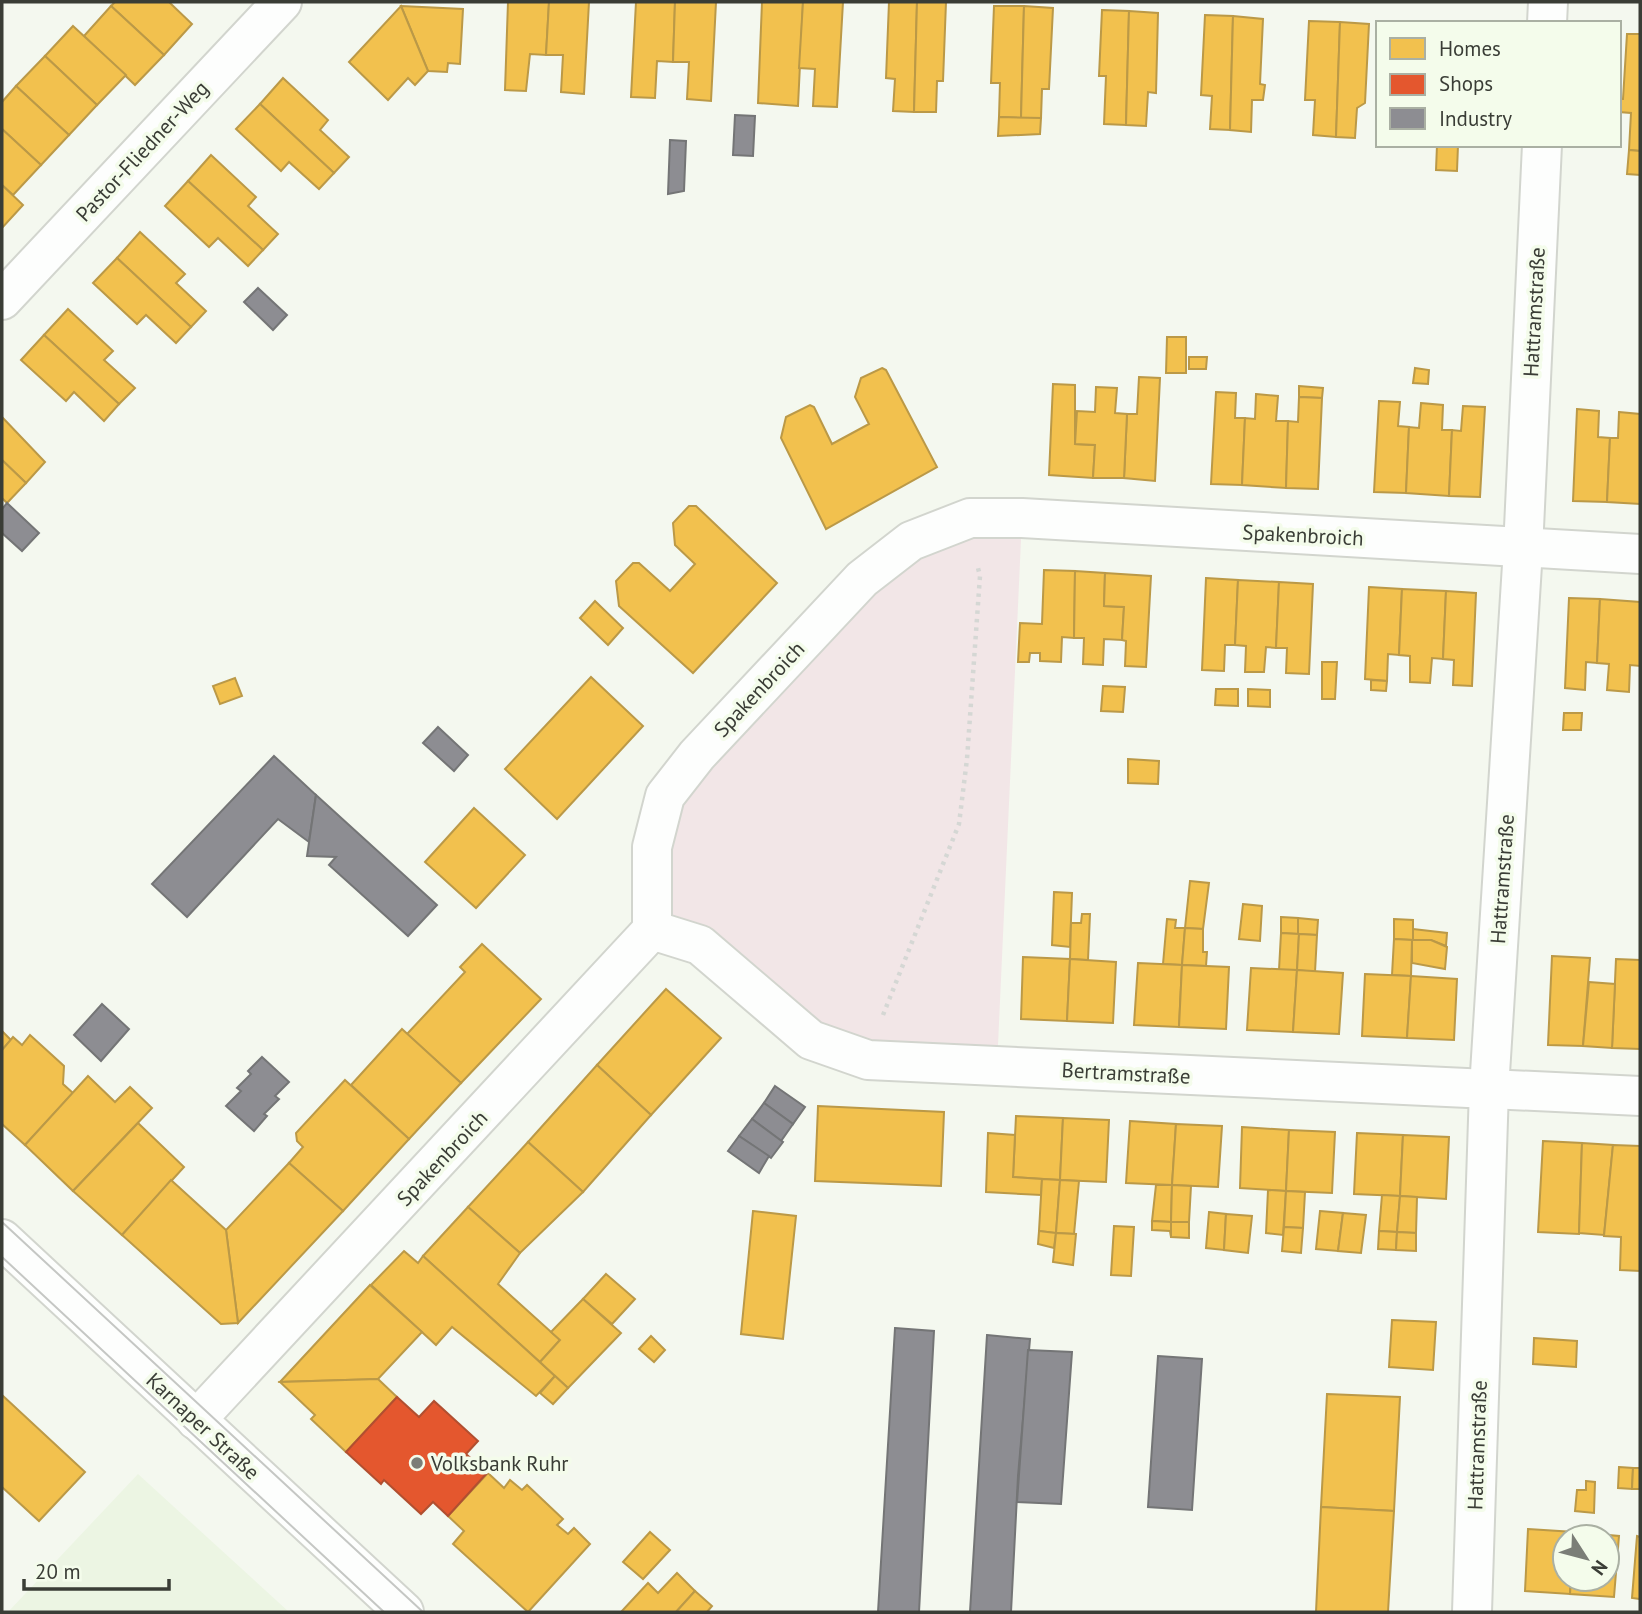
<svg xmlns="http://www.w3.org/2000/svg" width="1642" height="1614" viewBox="0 0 1642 1614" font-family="'PT Sans',sans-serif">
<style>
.built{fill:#ecf5e3}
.green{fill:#f2e6e7}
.homes{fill:#f2c14e;stroke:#bb9947;stroke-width:2}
.shops{fill:#e4572e;stroke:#b14f30;stroke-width:2}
.industry{fill:#8d8d92;stroke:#747576;stroke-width:2}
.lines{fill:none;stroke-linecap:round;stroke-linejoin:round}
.minor-casing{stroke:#d2d5ce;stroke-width:42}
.secondary-casing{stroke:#d2d5ce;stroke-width:42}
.path{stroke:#d5d7d4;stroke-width:4.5;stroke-dasharray:3.5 5;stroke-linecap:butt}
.minor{stroke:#fdfefd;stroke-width:38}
.secondary{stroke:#fdfefd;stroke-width:38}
.tram{stroke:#c5c7c4;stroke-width:2}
.poi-dot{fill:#7b7e77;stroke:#f4fceb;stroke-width:2.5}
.labels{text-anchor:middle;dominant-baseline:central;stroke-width:7;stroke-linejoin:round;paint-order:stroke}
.street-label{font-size:21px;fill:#3a3d36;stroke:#f4fceb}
.poi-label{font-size:21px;fill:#3a3d36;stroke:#f4fceb;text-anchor:start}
</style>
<rect width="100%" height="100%" fill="#f4f8ef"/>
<!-- built -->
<polygon class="built" points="138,1474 289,1612 8,1612"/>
<!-- green -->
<polygon class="green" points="1022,518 997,1067 868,1060 652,930 665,796 862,579"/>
<!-- homes -->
<g class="homes">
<polygon points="115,2 169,2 192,24 164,55 111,6"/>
<polygon points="508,2 549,2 546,55 530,54 526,91 505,90"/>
<polygon points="549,2 589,2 584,94 561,92 563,55 546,55"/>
<polygon points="636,2 675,2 673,62 657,61 655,98 631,97"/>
<polygon points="675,2 716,2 711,101 687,99 689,62 673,62"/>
<polygon points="762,2 803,2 798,106 758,103"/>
<polygon points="803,2 843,2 837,107 813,106 815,69 799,68"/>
<polygon points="889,2 917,2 914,112 893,111 895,79 886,78"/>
<polygon points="917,2 946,2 943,81 937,81 936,112 914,112"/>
<polygon points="111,6 164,55 135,85 84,36"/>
<polygon points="401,6 463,9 460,64 448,63 447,72 428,71"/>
<polygon points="401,6 428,71 415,85 408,78 388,100 349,62"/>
<polygon points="994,6 1024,6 1021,118 999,117 1000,83 991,83"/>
<polygon points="1024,6 1053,8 1049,89 1042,89 1041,118 1021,118"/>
<polygon points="1102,10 1129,11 1126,125 1104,124 1106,76 1099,76"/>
<polygon points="1129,11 1158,13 1156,93 1148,92 1146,126 1126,125"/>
<polygon points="1205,15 1233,16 1230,130 1210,129 1212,96 1201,95"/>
<polygon points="1233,16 1263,19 1260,84 1265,85 1263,100 1252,100 1251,132 1230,130"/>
<polygon points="1309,21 1340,22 1336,137 1313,135 1315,100 1305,100"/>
<polygon points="1340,22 1369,24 1365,103 1357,108 1355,138 1336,137"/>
<polygon points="73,26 126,75 97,105 45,56"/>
<polygon points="1627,34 1640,34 1640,151 1629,150 1631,113 1619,112 1619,99 1623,99"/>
<polygon points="45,56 97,105 69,135 16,86"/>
<polygon points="283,78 328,120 320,130 349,157 334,173 260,104"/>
<polygon points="16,86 69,135 41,165 2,129 2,102"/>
<polygon points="260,104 334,173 319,189 289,162 281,171 236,129"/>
<polygon points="999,117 1041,118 1040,134 998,136"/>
<polygon points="2,129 41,165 13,195 2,185"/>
<polygon points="1437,145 1458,145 1457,171 1436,170"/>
<polygon points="1629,150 1640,151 1640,175 1627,174"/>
<polygon points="211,155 256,197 248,206 278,234 263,250 188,181"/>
<polygon points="188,181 263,250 248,266 218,238 209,247 165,206"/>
<polygon points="2,185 23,205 2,228"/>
<polygon points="140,232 185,274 176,283 206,311 191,327 117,258"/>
<polygon points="117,258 191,327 176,343 146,315 137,324 93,283"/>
<polygon points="68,309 113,351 104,360 135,388 119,404 44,335"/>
<polygon points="44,335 119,404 104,421 74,392 66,401 21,360"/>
<polygon points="1167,337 1186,337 1186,373 1166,373"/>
<polygon points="1189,357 1207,357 1206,369 1189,369"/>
<polygon points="882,368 886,370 937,467 826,529 781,438 786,417 810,405 814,407 832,444 869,424 855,397 861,378"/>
<polygon points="1415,368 1429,370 1428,384 1413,383"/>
<polygon points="1139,377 1160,378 1155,481 1124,478 1127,414 1137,414"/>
<polygon points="1053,384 1075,385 1075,444 1095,445 1093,478 1049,475"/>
<polygon points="1299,386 1323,388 1322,398 1299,397"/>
<polygon points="1096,387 1117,388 1115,413 1127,414 1124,478 1093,478 1095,445 1075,444 1077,411 1095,412"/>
<polygon points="1216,392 1236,393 1235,418 1245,418 1242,485 1211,484"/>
<polygon points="1256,394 1278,396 1276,421 1288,421 1286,488 1242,485 1245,418 1255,419"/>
<polygon points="1299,397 1322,398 1318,489 1286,488 1288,421 1298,422"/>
<polygon points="1379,401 1400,402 1398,426 1409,427 1406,493 1374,492"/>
<polygon points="1421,403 1443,405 1442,430 1452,430 1449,496 1406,493 1409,427 1419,428"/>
<polygon points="1463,406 1485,407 1480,497 1449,496 1452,430 1461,431"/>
<polygon points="1577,409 1599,411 1598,437 1610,438 1607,502 1573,501"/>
<polygon points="1619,412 1640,414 1640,504 1607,502 1610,438 1618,438"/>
<polygon points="2,417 45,462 26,483 2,460"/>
<polygon points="2,460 26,483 7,503 2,498"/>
<polygon points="689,506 696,506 777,583 693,673 619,606 616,581 633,563 639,563 670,591 695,564 675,545 673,523"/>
<polygon points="1044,570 1075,571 1074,638 1062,637 1061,662 1040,661 1040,653 1030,653 1029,662 1018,662 1020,623 1042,624"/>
<polygon points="1075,571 1105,573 1104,606 1124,607 1122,640 1104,639 1103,665 1083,664 1084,638 1074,638"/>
<polygon points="1105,573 1151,576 1146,667 1125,666 1126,641 1122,640 1124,607 1104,606"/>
<polygon points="1206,578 1238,580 1235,645 1225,645 1224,671 1202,670"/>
<polygon points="1238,580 1279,582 1276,648 1266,647 1264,672 1245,672 1246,646 1235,645"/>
<polygon points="1279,582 1313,584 1309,674 1286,673 1287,648 1276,648"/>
<polygon points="1369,587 1402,589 1399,655 1388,654 1387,681 1365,679"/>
<polygon points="1402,589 1446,591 1443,659 1432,658 1430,683 1410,682 1410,656 1399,655"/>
<polygon points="1446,591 1476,593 1472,686 1453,685 1454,660 1443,659"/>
<polygon points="1569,598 1600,599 1597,663 1586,662 1585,690 1565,688"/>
<polygon points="1600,599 1640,602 1640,666 1630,665 1629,692 1607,690 1609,664 1597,663"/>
<polygon points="595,601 623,628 608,645 580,618"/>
<polygon points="1322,662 1337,662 1335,699 1322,699"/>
<polygon points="591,677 643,726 557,819 505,769"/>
<polygon points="235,678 242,696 220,704 213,686"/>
<polygon points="1371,680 1387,681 1386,691 1371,690"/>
<polygon points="1103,686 1125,687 1123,712 1101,711"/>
<polygon points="1216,689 1238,689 1238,706 1215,705"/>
<polygon points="1248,689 1270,690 1270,707 1248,706"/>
<polygon points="1564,713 1582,713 1581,730 1563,730"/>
<polygon points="1128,759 1159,761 1158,784 1128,783"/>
<polygon points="474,808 525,855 476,908 425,862"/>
<polygon points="1190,881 1209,883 1203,929 1185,928"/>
<polygon points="1054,892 1072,893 1070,947 1052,945"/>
<polygon points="1243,904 1262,906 1260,941 1239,939"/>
<polygon points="1082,914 1090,914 1088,960 1070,959 1071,923 1081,923"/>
<polygon points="1281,917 1298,918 1298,934 1281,933"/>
<polygon points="1298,918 1318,920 1317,935 1298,934"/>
<polygon points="1167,919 1176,920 1175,928 1185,928 1182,965 1163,964"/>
<polygon points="1394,919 1413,920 1413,940 1394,939"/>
<polygon points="1185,928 1203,929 1203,952 1207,952 1206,966 1182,965"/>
<polygon points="1413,929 1447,933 1446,946 1431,940 1413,940"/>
<polygon points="1281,933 1299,934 1297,970 1279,970"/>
<polygon points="1299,934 1317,935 1315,972 1297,970"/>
<polygon points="1394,939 1412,940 1411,976 1392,975"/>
<polygon points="1412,940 1431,940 1447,947 1445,969 1412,963"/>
<polygon points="482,944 541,999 461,1083 407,1034 465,972 460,967"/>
<polygon points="1552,956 1590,958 1583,1046 1548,1045"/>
<polygon points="1023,957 1070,959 1067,1021 1021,1019"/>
<polygon points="1070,959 1116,962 1113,1023 1067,1021"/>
<polygon points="1616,959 1640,960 1640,1049 1612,1048"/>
<polygon points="1138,963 1182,965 1179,1027 1134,1025"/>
<polygon points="1182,965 1229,967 1226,1029 1179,1027"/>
<polygon points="1251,968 1297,970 1293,1032 1247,1030"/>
<polygon points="1297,970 1343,973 1339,1034 1293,1032"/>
<polygon points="1365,974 1411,976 1407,1038 1362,1036"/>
<polygon points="1411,976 1457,979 1454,1040 1407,1038"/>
<polygon points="1589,982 1615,984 1612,1048 1583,1046"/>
<polygon points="666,989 721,1038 651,1115 597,1065"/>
<polygon points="402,1029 461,1083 409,1139 351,1085"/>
<polygon points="2,1031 11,1040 2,1050"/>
<polygon points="30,1035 64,1066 63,1084 73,1093 25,1145 2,1124 2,1050 13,1037 22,1045"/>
<polygon points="597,1065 651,1115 583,1192 528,1142"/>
<polygon points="88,1076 115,1102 130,1087 152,1108 73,1191 25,1145"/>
<polygon points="345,1080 409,1139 343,1211 289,1163 303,1147 297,1141 296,1133"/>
<polygon points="818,1106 944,1112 941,1186 815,1181"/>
<polygon points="1016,1116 1063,1118 1060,1180 1013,1177"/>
<polygon points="1063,1118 1109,1120 1106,1182 1060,1180"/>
<polygon points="1130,1121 1176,1124 1172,1185 1126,1183"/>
<polygon points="138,1123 184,1167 122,1235 73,1191"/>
<polygon points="1176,1124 1222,1126 1218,1187 1172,1185"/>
<polygon points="1242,1127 1289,1130 1286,1191 1240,1188"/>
<polygon points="1289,1130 1335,1132 1332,1193 1286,1191"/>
<polygon points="988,1133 1015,1135 1013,1177 1042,1179 1041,1195 986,1192"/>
<polygon points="1357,1133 1403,1135 1400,1196 1354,1194"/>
<polygon points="1403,1135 1449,1137 1446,1199 1400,1196"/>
<polygon points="1543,1141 1582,1143 1579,1234 1538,1232"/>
<polygon points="528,1142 583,1192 520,1253 468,1207"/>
<polygon points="1582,1143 1613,1145 1604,1235 1579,1233"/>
<polygon points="1613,1145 1640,1146 1640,1271 1620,1270 1621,1237 1604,1236"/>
<polygon points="289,1163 343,1211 238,1323 226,1230"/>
<polygon points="1042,1179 1060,1180 1056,1233 1039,1231"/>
<polygon points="171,1180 226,1230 238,1323 221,1324 122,1235"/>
<polygon points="1060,1180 1079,1181 1074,1234 1056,1233"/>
<polygon points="1156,1185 1172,1185 1171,1222 1152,1221"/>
<polygon points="1172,1185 1191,1186 1189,1222 1171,1222"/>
<polygon points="1268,1190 1286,1191 1283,1235 1266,1233"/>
<polygon points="1286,1191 1305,1192 1303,1228 1284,1227"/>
<polygon points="1382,1195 1400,1196 1397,1232 1379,1231"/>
<polygon points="1400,1196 1417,1197 1416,1233 1397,1232"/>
<polygon points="468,1207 520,1253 498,1284 560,1340 540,1362 423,1256"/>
<polygon points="753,1211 796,1216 783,1339 741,1334"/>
<polygon points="1320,1211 1343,1213 1338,1251 1316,1249"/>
<polygon points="1209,1212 1226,1214 1224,1250 1206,1248"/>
<polygon points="1343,1213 1366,1215 1361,1253 1338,1251"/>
<polygon points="1226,1214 1252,1216 1248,1253 1224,1250"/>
<polygon points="1152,1221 1171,1222 1171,1237 1170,1231 1152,1230"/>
<polygon points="1171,1222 1189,1222 1189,1238 1171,1237"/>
<polygon points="1114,1226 1134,1227 1131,1276 1111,1275"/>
<polygon points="1284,1227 1303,1228 1301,1253 1282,1251"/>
<polygon points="1039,1231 1056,1233 1054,1248 1038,1244"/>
<polygon points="1379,1231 1397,1232 1396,1250 1378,1249"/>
<polygon points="1397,1232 1416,1233 1416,1251 1396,1250"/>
<polygon points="1056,1233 1076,1234 1073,1265 1053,1262"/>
<polygon points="404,1251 418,1263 423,1256 555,1376 536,1396 452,1327 436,1345 371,1285"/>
<polygon points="606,1274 635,1299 612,1324 583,1299"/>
<polygon points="370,1285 422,1332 378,1379 280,1382"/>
<polygon points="583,1299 621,1333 568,1388 540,1362 560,1340 551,1332"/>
<polygon points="1392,1320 1436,1322 1433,1370 1389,1367"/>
<polygon points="651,1336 665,1350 654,1362 639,1349"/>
<polygon points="1534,1338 1577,1341 1576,1367 1533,1364"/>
<polygon points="555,1376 568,1388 553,1404 540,1393"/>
<polygon points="378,1379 397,1397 346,1452 311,1419 315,1415 280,1382"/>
<polygon points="1327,1394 1400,1397 1394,1511 1321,1507"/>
<polygon points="2,1395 85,1472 39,1521 2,1487"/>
<polygon points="1619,1467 1633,1468 1632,1489 1618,1488"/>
<polygon points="1633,1468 1640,1468 1640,1489 1632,1489"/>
<polygon points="488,1473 504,1488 510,1480 522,1490 527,1485 563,1519 557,1525 568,1534 574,1528 590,1544 528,1612 453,1544 464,1531 448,1516"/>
<polygon points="1586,1481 1595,1482 1594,1513 1575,1511 1577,1490 1586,1490"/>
<polygon points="1321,1507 1394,1511 1388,1612 1316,1612"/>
<polygon points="1528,1529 1574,1532 1573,1537 1565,1537 1565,1579 1571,1579 1570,1594 1525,1591"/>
<polygon points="650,1532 670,1550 643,1579 623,1562"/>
<polygon points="1574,1532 1619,1536 1614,1597 1570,1594 1571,1579 1607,1579 1607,1537 1573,1537"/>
<polygon points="1637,1536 1640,1537 1640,1599 1632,1598"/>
<polygon points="677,1573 695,1591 676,1612 621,1612 648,1583 658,1593"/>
<polygon points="695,1591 712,1606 707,1612 676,1612"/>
</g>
<!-- shops -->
<polygon class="shops" points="397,1397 419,1417 434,1401 478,1441 466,1454 487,1473 448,1516 433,1502 421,1514 384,1480 381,1484 346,1452"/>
<!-- industry -->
<g class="industry">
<polygon points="735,115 755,116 753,156 733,155"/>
<polygon points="670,140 686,141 684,191 668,194"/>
<polygon points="258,288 287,315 273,330 244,302"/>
<polygon points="7,503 39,533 22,551 2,533 2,509"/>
<polygon points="438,727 468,755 454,771 423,743"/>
<polygon points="274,756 316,795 309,842 278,819 187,917 152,884"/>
<polygon points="316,795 437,905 408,936 329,865 336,857 307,856"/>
<polygon points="102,1004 129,1029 101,1061 74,1035"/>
<polygon points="262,1057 289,1082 275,1096 279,1099 264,1114 267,1116 254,1131 226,1106 241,1091 237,1088 251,1074 248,1071"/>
<polygon points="775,1086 805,1107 793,1124 764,1103"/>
<polygon points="764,1103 793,1124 781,1141 752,1119"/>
<polygon points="752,1119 783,1142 771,1158 739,1136"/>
<polygon points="739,1136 769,1156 759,1173 728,1151"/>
<polygon points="895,1328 934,1331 919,1612 878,1612"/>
<polygon points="987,1335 1030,1339 1018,1476 1011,1612 970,1612"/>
<polygon points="1028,1350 1072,1352 1061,1504 1017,1502"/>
<polygon points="1158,1356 1202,1359 1192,1510 1148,1507"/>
</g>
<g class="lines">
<defs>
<g id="minor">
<polyline points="1547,23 1548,2"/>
<polyline points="2,300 282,2"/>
<polyline points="652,930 700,945 811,1040 868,1060 1640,1096"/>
<polyline points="196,1420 652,930 652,847 665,796 697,755 862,579 911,541 970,518 1022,518 1640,554"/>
<polyline points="1472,1612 1489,1089 1523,549 1542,145"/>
</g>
<polyline id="secondary" points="2,1239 404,1612"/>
</defs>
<!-- minor casing -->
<use href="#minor" class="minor-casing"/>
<!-- secondary casing -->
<use href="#secondary" class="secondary-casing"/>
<!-- path -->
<polyline class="path" points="883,1015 959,824 967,759 980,576 977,564"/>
<!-- minor -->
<use href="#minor" class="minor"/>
<!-- secondary -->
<use href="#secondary" class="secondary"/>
<!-- tram -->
<g class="tram">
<polyline points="2,1222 423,1612"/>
<polyline points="2,1257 384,1612"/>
</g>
</g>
<!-- markers -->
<circle class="poi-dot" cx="417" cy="1463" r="7"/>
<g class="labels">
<!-- street labels -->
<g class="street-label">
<text transform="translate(142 151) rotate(-47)">Pastor-Fliedner-Weg</text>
<text transform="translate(1534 312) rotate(-87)">Hattramstraße</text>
<text transform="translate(1303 535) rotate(3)">Spakenbroich</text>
<text transform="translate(759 689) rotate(-47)">Spakenbroich</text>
<text transform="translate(1502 879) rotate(-86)">Hattramstraße</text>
<text transform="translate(1126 1073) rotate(3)">Bertramstraße</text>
<text transform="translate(442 1158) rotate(-47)">Spakenbroich</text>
<text transform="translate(203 1426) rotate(43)">Karnaper Straße</text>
<text transform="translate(1477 1445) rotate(-88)">Hattramstraße</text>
</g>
<!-- poi labels -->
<g class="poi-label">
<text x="431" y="1463">Volksbank Ruhr</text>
</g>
</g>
<!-- border -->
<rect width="1642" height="1614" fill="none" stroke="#3a3d36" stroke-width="7"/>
<!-- legend -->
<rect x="1376" y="21" width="245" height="126" fill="#f4fceb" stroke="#aab0a3" stroke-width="2"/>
<rect x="1390" y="38" width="35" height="21" fill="#f2c14e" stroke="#aab0a3" stroke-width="2"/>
<text x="1439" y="56" font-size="21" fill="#3a3d36">Homes</text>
<rect x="1390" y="74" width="35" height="21" fill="#e4572e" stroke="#aab0a3" stroke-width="2"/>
<text x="1439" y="91" font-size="21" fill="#3a3d36">Shops</text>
<rect x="1390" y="108" width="35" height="21" fill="#8d8d92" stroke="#aab0a3" stroke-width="2"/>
<text x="1439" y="126" font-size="21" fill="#3a3d36">Industry</text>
<!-- north arrow -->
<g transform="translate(1586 1558) rotate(126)"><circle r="33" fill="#f4fceb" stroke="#aab0a3" stroke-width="2"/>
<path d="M0-5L12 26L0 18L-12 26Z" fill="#7b7e77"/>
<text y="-10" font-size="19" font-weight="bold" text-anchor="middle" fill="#3a3d36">N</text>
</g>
<!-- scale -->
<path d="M24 1579v10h145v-10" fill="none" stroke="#3a3d36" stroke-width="3.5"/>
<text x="35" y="1579" font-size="21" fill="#3a3d36" stroke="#f4fceb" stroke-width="5" paint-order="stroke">20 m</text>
</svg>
